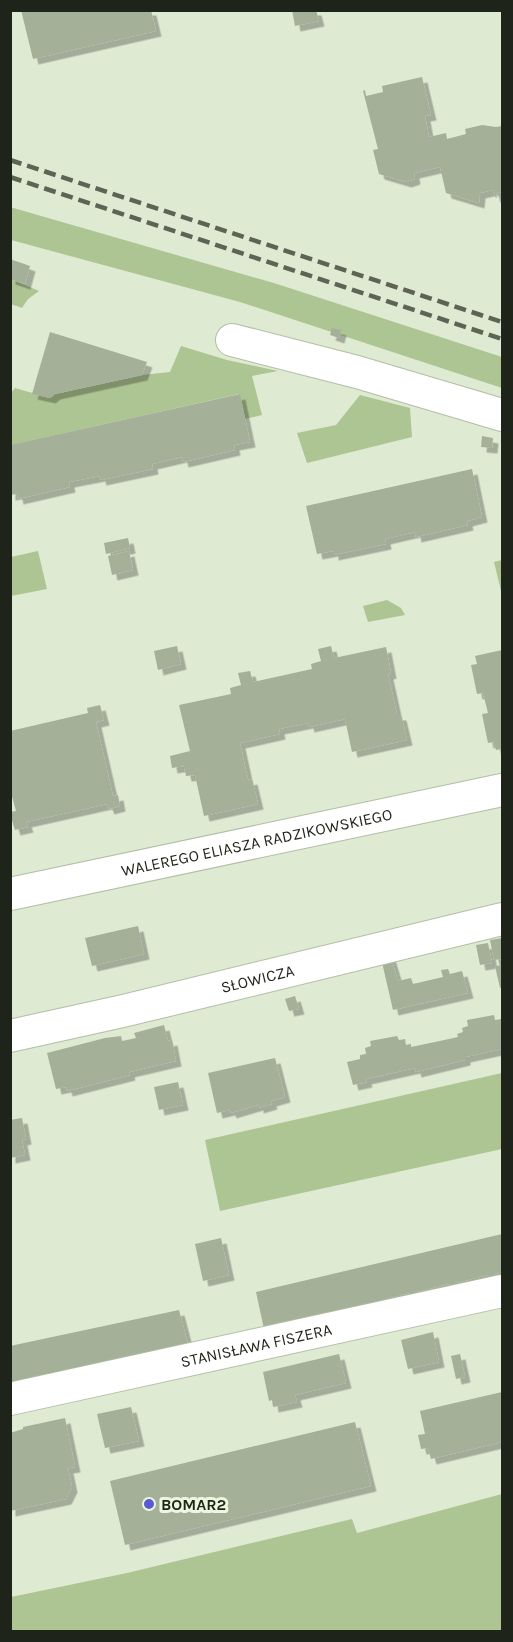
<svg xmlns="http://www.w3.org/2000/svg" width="513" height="1642" viewBox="0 0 513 1642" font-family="Karla,sans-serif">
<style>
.green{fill:#adc592}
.building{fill:#a5b099;filter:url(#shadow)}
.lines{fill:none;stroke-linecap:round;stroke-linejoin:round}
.street-casing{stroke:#b2bea6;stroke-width:34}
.street{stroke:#fff;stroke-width:32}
.rail{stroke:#5d6456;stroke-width:4.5;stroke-dasharray:12 6;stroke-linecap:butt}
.poi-dot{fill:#595bd2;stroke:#ebf8df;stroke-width:2}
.labels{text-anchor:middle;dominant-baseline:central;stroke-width:6;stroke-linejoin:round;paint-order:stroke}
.street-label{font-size:16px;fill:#1f241b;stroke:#ebf8df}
.poi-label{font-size:16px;font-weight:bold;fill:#1f241b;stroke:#ebf8df;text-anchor:start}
</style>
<defs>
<filter id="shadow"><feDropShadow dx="5.5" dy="5.5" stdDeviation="0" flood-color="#0004"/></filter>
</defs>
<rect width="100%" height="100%" fill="#deead2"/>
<!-- green -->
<g class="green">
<polygon points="10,207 277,284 502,357 502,388 240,302 11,240"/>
<polygon points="11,279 39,291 28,299 22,308 11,304"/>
<polygon points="181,346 227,360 278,371 252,376 262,415 245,419 239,394 11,445 11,393 15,388 50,398 55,394 142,375 170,372"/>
<polygon points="360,395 410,408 412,437 307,463 297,433 336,425"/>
<polygon points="38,551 47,589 11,596 11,557"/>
<polygon points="502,560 502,595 494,562"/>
<polygon points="387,600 401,608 405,615 368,622 363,606"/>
<polygon points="502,1073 502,1149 220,1211 205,1140"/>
<polygon points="502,1494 502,1631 11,1631 11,1597 127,1573 352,1519 357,1533"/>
</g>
<!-- building -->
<g class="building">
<polygon points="21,10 151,10 156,31 33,59"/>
<polygon points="292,10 316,10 319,21 295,26"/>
<polygon points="422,77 431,115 425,116 429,137 446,133 447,139 466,134 465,129 482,125 496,127 502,126 502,192 496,194 497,198 495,197 493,190 480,193 479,203 446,193 440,167 414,173 415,179 406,182 379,174 373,150 378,149 363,91 365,90 366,96 383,92 382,86"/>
<polygon points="10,259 30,266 25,284 10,279"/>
<polygon points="332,328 341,330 339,338 330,335"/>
<polygon points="50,332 147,362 142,375 55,394 50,398 32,394"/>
<polygon points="240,394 250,442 234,445 235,450 183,462 182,457 152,464 153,469 101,480 100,476 69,482 70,487 18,499 17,494 10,495 10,445"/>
<polygon points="482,436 493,438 492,448 481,447"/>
<polygon points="472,469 482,517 467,521 468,525 416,537 415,532 385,539 386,544 333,555 333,551 317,554 306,506"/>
<polygon points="128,538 130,548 106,554 104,543"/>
<polygon points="129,551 133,570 112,575 108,556"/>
<polygon points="177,646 181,664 158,670 154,651"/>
<polygon points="331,646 334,658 386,647 391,673 388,674 397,715 401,715 407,740 352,752 345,719 309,727 308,723 279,729 280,734 240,743 248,780 252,779 258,804 204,816 195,775 186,776 184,766 172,768 170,756 190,751 179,705 231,694 230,688 241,685 238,673 250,671 253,682 312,669 311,664 321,661 318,649"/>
<polygon points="502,650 502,749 496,750 494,742 488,743 482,714 488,713 483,693 477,694 471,665 477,664 475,656"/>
<polygon points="100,705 104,720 96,722 113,796 118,795 120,806 109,809 107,804 26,822 28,827 15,830 10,814 10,812 16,811 10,789 10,731 88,713 87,708"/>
<polygon points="138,926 144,954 92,966 85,938"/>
<polygon points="502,938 502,959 494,960 490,940"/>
<polygon points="488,943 492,963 480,965 476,945"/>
<polygon points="390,955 398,981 411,978 413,984 443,977 441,970 448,969 450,974 462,971 468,993 393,1010 381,958"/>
<polygon points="502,965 502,988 500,988 495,966"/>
<polygon points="295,996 299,1009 289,1011 285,999"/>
<polygon points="494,1015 495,1020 502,1019 502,1049 465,1057 465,1060 416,1072 415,1068 366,1079 367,1082 353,1085 347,1062 360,1059 360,1055 366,1054 365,1048 371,1046 370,1041 397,1036 399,1040 405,1039 406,1045 411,1044 411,1047 435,1042 458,1037 457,1034 463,1032 462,1028 468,1026 467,1020"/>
<polygon points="164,1025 168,1041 172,1040 176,1061 129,1072 130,1075 67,1091 66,1087 56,1089 47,1053 105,1038 121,1036 122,1041 136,1038 134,1033"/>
<polygon points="275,1058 285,1097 271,1101 272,1104 258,1108 258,1105 231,1113 230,1110 217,1113 208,1073"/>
<polygon points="178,1082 183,1105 159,1110 154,1087"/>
<polygon points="22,1118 26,1139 22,1140 25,1155 10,1158 10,1120"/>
<polygon points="502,1234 502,1272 495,1274 496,1278 489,1280 488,1275 456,1283 456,1286 450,1288 449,1284 416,1292 417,1295 410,1297 409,1293 375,1302 376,1307 264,1329 256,1292"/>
<polygon points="221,1238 229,1275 203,1281 195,1244"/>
<polygon points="179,1310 189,1348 10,1390 10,1346"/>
<polygon points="433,1332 439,1362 408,1369 401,1340"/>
<polygon points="339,1354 346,1383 295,1395 297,1402 273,1407 272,1400 269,1401 263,1372"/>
<polygon points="460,1354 465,1377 456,1379 451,1356"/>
<polygon points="502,1392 502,1442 431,1459 428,1448 421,1449 418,1435 425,1434 420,1411"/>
<polygon points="131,1407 139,1441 105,1448 97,1414"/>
<polygon points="65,1418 75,1467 68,1468 72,1487 66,1499 10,1511 10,1433 23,1429 23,1427"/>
<polygon points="355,1422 371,1486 125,1545 110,1481"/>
</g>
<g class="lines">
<defs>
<g id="street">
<polyline points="232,340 357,372 502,415"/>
<path id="s1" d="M10 894 502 790"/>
<path id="s2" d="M10 1036 123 1011 502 919"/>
<path id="s3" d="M10 1399 502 1291"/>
</g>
</defs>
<!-- street casing -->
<use href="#street" class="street-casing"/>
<!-- street -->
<use href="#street" class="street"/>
<!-- rail -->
<g class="rail">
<polyline points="10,160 502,322"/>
<polyline points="10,177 502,339"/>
</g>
</g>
<!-- markers -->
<circle class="poi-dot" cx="149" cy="1504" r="6"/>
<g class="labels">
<!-- street labels -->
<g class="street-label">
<text stroke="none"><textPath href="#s1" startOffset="252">WALEREGO ELIASZA RADZIKOWSKIEGO</textPath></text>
<text stroke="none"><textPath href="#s2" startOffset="254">SŁOWICZA</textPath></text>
<text stroke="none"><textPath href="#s3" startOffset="252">STANISŁAWA FISZERA</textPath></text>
</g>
<!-- poi labels -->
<g class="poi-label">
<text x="161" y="1504">BOMAR2</text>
</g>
</g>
<!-- border -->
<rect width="513" height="1642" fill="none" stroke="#1f241b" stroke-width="24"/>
</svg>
